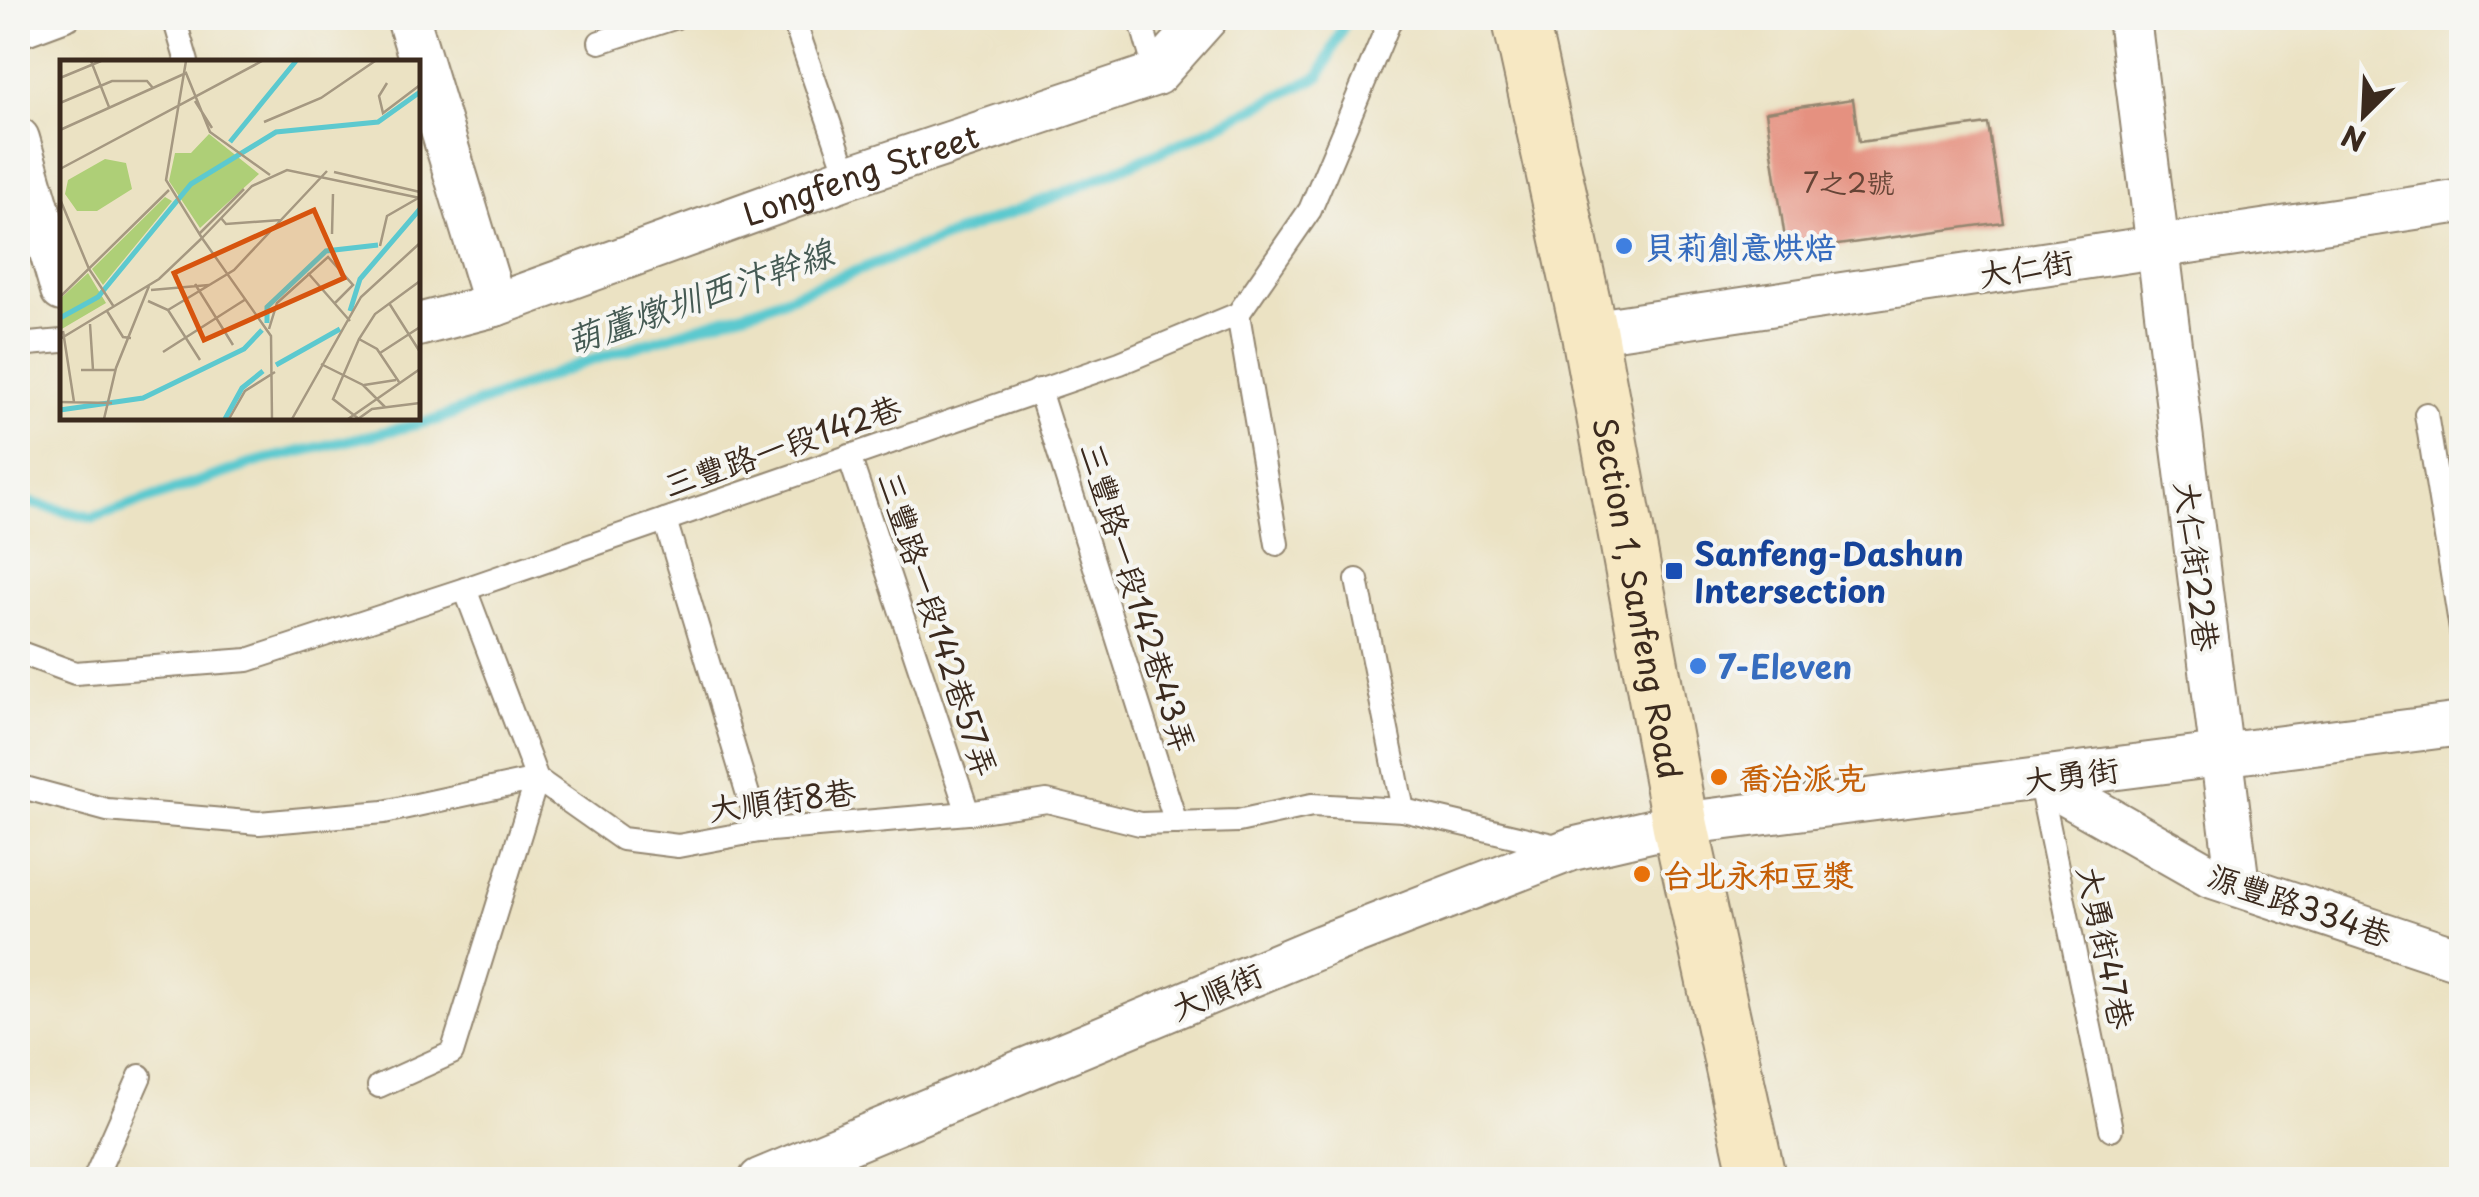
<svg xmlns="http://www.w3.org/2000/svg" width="2479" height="1197" viewBox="0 0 2479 1197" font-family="'Playpen Sans','LXGW WenKai TC',sans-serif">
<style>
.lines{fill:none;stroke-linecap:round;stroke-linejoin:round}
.stream{stroke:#5cc9cf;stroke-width:11}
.building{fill:#e59180}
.lane-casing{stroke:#938670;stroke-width:26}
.street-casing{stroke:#938670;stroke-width:46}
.secondary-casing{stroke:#938670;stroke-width:59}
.lane{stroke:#fff;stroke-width:22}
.street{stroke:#fff;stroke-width:42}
.secondary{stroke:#f7e8c3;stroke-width:55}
.shop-dot{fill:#3f7fe0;stroke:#f6f6f2;stroke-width:4}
.transit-dot{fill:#1a4fb4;stroke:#f6f6f2;stroke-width:4}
.food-dot{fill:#e8710a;stroke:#f6f6f2;stroke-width:4}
.labels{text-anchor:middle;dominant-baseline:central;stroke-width:8;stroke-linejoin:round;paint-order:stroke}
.number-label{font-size:28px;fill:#664436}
.street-label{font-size:32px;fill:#3b2a1e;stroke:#f6f6f2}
.shop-label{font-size:32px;font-weight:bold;fill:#366cbe;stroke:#f6f6f2;text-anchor:start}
.transit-label{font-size:32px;font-weight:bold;fill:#164399;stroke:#f6f6f2;text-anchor:start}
.food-label{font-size:32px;font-weight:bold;fill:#c56008;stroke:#f6f6f2;text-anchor:start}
.water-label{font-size:35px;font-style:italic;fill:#455a53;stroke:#f6f6f2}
.inset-river{fill:none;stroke:#5cc9cf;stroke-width:5}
.inset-road{fill:none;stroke:#a59881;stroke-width:2.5}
.view{fill:#d7540e;fill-opacity:0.15;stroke:#d7540e;stroke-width:5}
.inset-edge{fill:none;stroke:#3b2a1e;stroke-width:5}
</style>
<rect width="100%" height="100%" fill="#f6f6f2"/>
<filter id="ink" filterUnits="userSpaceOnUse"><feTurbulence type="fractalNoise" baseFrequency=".01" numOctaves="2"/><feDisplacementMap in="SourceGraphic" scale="20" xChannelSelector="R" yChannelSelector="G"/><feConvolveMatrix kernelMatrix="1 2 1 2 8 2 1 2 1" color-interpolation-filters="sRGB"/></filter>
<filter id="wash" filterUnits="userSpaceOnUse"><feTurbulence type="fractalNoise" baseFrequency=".0048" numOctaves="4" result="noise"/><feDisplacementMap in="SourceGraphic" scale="40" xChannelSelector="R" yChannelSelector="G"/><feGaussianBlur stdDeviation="2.25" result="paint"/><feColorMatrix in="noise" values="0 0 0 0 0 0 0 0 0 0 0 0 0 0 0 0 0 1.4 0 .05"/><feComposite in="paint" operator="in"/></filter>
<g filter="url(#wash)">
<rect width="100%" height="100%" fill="#ebe2c3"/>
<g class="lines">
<!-- stream -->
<polyline class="stream" points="18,500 93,518 260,461 436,420 583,363 761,307 1063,193 1192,138 1320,76 1347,18"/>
</g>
<g id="blocks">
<!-- building -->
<polygon class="building" points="1853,99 1859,142 1988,124 2003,222 1787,252 1766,112"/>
</g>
</g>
<g filter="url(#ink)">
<use href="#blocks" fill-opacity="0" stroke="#938670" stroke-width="2.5"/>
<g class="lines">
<defs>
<g id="lane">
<polyline points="174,18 187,62"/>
<polyline points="793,18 848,177"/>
<polyline points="1140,18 1156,74"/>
<polyline points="18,37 69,18"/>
<polyline points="600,42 674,18"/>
<polyline points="1238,314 1277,544"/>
<polyline points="18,345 62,341"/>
<polyline points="1039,390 1176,823"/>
<polyline points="2426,414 2462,636"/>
<polyline points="849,456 968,813"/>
<polyline points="665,520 759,831"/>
<polyline points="1357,580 1403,810"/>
<polyline points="18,652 75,673 248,660 465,589 1120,363 1238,314 1310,210 1391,18"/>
<polyline points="2039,779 2111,1129"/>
<polyline points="18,786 107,810 259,823 384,812 537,779 622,839 678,846 759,831 968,813 1047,801 1140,824 1238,821 1312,805 1403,810 1565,848"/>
<polyline points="379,1086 452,1053 537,779 465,589"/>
<polyline points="94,1180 140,1076"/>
</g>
<g id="street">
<polyline points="408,18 495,305"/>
<polyline points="2129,18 2238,885"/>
<polyline points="18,139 62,290"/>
<path id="s1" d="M418 325 495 305 848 177 1156 74 1206 18"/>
<polyline points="1589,332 2462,201"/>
<polyline points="2039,779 2210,876 2462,960"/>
<polyline points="760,1180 1322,946 1572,849 1680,824 2462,724"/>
</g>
<g id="secondary">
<path id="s2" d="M1520 18 1589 332 1680 824 1758 1180"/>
</g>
</defs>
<!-- lane casing -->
<use href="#lane" class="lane-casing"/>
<!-- street casing -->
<use href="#street" class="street-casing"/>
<!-- secondary casing -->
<use href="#secondary" class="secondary-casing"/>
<!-- lane -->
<use href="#lane" class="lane"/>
<!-- street -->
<use href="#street" class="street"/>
<!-- secondary -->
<use href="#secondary" class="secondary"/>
</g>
</g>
<!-- markers -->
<g class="shop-dot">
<circle cx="1624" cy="246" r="10"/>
<circle cx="1698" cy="666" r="10"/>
</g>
<rect class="transit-dot" x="1664" y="561" width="20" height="20" rx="5"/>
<g class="food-dot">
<circle cx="1719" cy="777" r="10"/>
<circle cx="1642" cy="874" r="10"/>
</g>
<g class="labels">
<!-- number labels -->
<g class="number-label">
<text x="1849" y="181">7之2號</text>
</g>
<!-- street labels -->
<g class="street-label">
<text stroke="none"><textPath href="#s1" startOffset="468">Longfeng Street</textPath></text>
<text transform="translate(2026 267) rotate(-9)">大仁街</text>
<text transform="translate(782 445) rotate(-19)">三豐路一段142巷</text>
<text transform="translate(2198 566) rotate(83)">大仁街22巷</text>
<text transform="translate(1139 597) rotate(73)">三豐路一段142巷43弄</text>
<text stroke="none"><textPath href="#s2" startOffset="592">Section 1, Sanfeng Road</textPath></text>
<text transform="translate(939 624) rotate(72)">三豐路一段142巷57弄</text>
<text transform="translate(2071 774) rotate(-8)">大勇街</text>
<text transform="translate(782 799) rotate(-7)">大順街8巷</text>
<text transform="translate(2300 904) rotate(19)">源豐路334巷</text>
<text transform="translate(2107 947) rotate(78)">大勇街47巷</text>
<text transform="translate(1216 990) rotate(-23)">大順街</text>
</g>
<!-- shop labels -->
<g class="shop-label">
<text x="1644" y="246">貝莉創意烘焙</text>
<text x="1718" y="666">7-Eleven</text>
</g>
<!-- transit labels -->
<g class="transit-label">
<text x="1694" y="553">Sanfeng-Dashun<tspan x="1694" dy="37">Intersection</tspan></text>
</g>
<!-- food labels -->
<g class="food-label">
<text x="1739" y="777">喬治派克</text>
<text x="1662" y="874">台北永和豆漿</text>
</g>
<!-- water labels -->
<g class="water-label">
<text transform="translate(699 295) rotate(-19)">葫蘆燉圳西汴幹線</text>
</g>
</g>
<!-- overview -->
<g transform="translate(60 60)">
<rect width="360" height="360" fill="#ebe2c3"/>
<path d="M149 74 199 114 140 168 109 121 115 93H131ZM45 99 66 103 72 129 37 151H17L5 134 8 120ZM105 137 112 141 43 225 32 209ZM28 213 46 243 0 270V239Z" fill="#aecf77"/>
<path class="inset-river" d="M170 82 236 1M290 251 300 219 360 149M0 258 38 237 131 124 216 72 318 62 360 32M207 263V247L266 191 318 185M216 305 280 269M0 350 83 338 184 289 202 270M165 359 182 328 203 311"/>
<path class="inset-road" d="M31 1 49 47M0 18 41 1M327 23 319 36 323 53 360 25M135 41 152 68M0 43 52 21H87L93 28M204 62 261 38 315 1M0 70 126 13 150 72 210 115M0 109 202 1M274 112 360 132M0 139 29 209 54 247M161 158 166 164 221 160M140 173 184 129M272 174 273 134M320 186 327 156 360 137M248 213 290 261M135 224 173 285M91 230 149 225M0 237 109 130M88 241 108 250 140 300M329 243 360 292M108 250 174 210 267 111M47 251 63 277 71 278M30 264 33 310M209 269 217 243 268 197 293 225 275 243M3 271 14 342M0 279 99 219 142 178 106 120 126 1M299 279 317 289 339 322M103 292 186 239M320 293 360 267M261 304 303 325 325 347M21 310H56M304 325 336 320M0 342 52 343M44 359 56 308 89 226M169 359 185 331 215 312M212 359 211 276 142 178 192 126 227 110 360 138M232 359 301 237 360 183M288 359 360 309M298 359 312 349 360 343M299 359 273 339 299 279 315 254 360 221"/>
<path class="view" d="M254 150 284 218 144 280 114 213Z"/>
<rect width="360" height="360" class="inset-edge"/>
</g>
<!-- margin -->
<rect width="2479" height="1197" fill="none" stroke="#f6f6f2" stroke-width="60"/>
<!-- north arrow -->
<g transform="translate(2364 115) rotate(204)" stroke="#f6f6f2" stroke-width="8" paint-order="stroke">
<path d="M0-8L18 38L0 25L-18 38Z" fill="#3b2a1e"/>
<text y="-15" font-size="28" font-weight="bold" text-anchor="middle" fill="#3b2a1e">N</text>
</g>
</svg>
